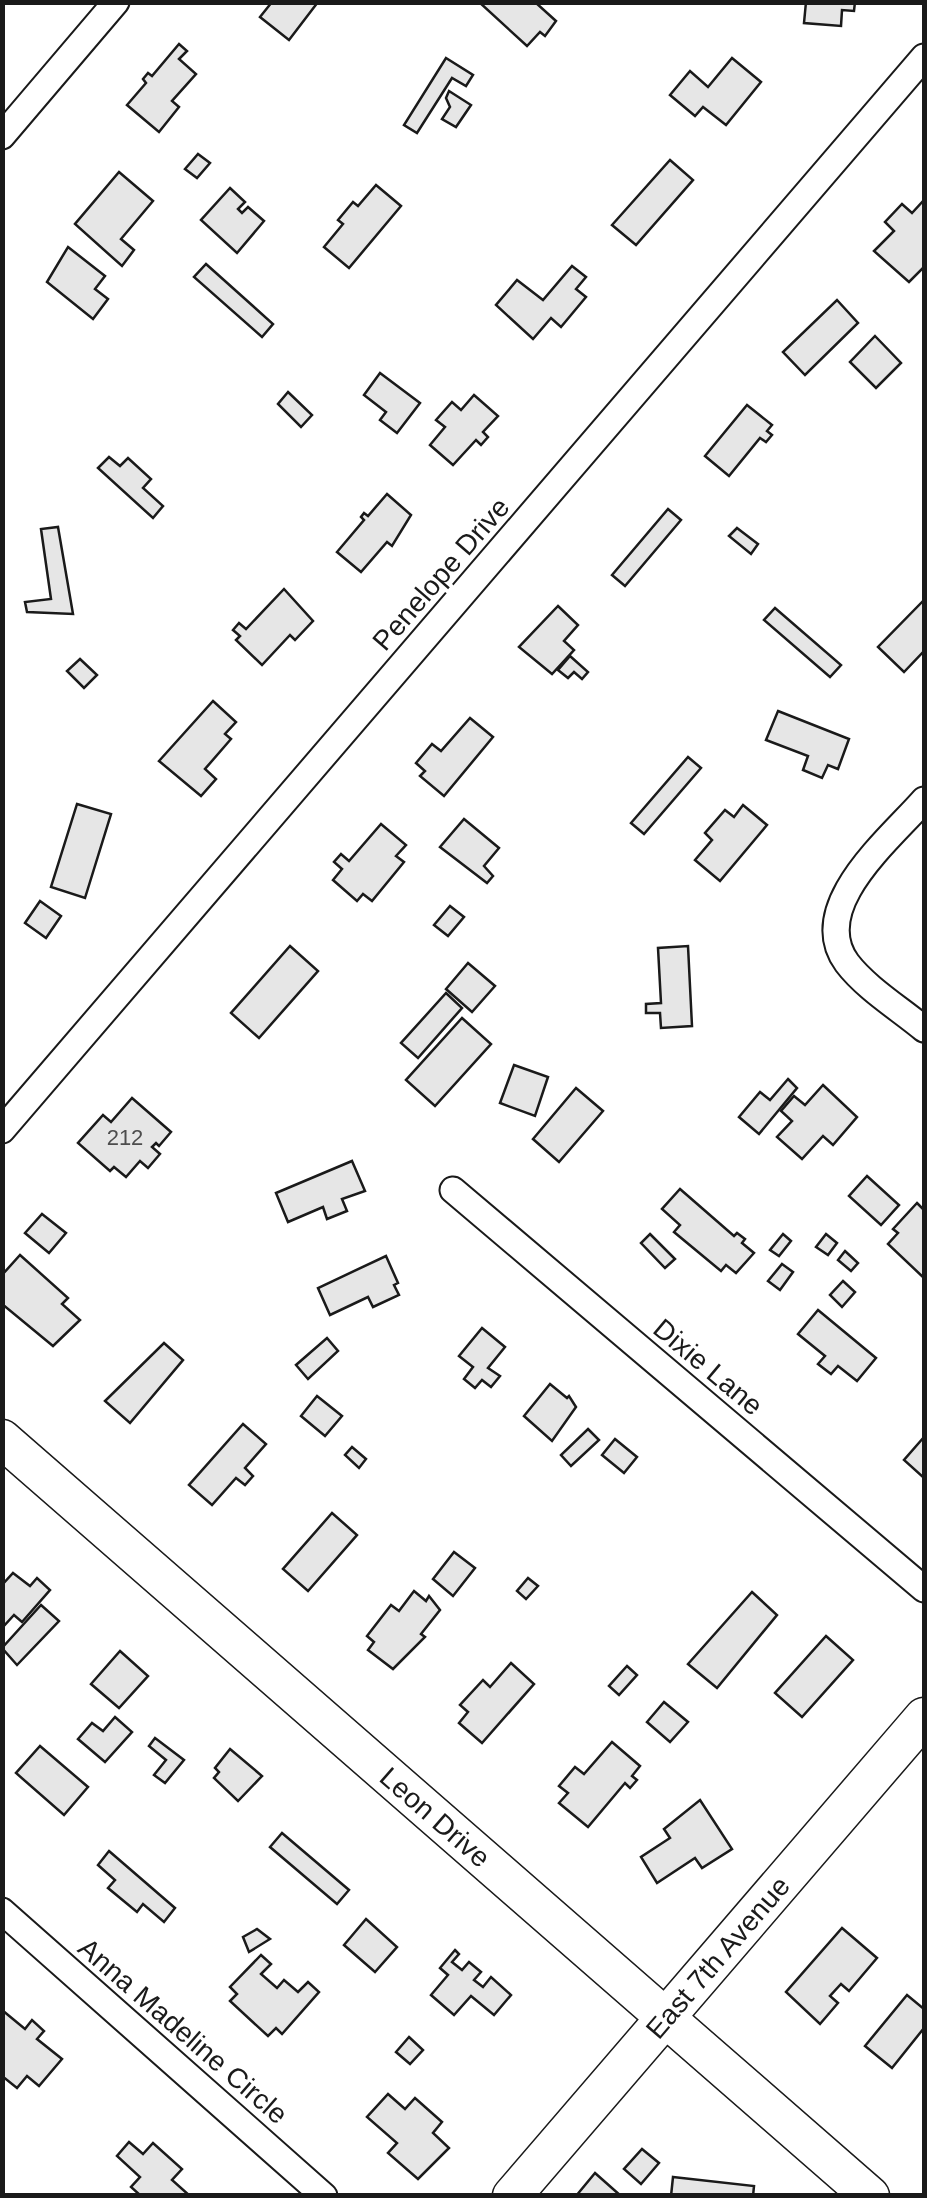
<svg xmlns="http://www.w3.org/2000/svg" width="927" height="2198" viewBox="0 0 927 2198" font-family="Helvetica,sans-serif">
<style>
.building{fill:#e6e6e6;stroke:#1a1a1a;stroke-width:2.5}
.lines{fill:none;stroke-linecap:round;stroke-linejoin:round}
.street-casing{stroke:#1a1a1a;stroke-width:29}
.secondary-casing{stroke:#1a1a1a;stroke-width:41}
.street{stroke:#fff;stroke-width:25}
.secondary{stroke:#fff;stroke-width:38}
.labels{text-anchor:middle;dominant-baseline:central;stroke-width:8;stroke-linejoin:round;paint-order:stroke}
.number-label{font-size:22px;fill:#4d4d4d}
.street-label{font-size:28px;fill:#1a1a1a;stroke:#fff}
</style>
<rect width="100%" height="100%" fill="#fff"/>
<!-- building -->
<g class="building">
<polygon points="272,2 318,2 289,40 260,17"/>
<polygon points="479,2 535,2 556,21 545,36 540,32 527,46"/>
<polygon points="806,2 855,2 854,11 842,10 841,26 804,23"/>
<polygon points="179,44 187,51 179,59 196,74 172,101 179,107 159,132 127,105 146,83 143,79 148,73 152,76"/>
<polygon points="446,58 473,75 466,86 452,78 417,133 404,125"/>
<polygon points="732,58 761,82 726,125 703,107 695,116 670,95 690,71 708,87"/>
<polygon points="449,91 471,105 456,127 442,119 450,107 446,98"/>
<polygon points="198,154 210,163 197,178 185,169"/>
<polygon points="670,160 693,180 636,245 612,225"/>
<polygon points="119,172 153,201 121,239 134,250 122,266 75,224"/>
<polygon points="376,185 401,206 349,268 324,247 343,224 338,220 353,202 358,206"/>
<polygon points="230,188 245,202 238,209 242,213 248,207 264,221 237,253 201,220"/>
<polygon points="924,200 924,267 909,282 874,251 894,231 885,222 902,204 912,213"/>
<polygon points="68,247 105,276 95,289 108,299 93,319 47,282"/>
<polygon points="206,264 273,324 262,337 194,277"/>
<polygon points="572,266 586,277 576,289 586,297 561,327 551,318 533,339 496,305 517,280 543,300"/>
<polygon points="837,300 858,323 805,375 783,352"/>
<polygon points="875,336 901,363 876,388 850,362"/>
<polygon points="380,373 420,403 397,433 380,420 386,412 364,395"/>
<polygon points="288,392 312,415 301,427 278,404"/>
<polygon points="474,395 498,416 483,432 488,437 481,445 476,440 453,465 430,445 445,427 436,420 452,402 461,410"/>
<polygon points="747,405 772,425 767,431 772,435 766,442 760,438 729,476 705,456"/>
<polygon points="109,457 120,466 128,458 151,479 143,488 163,506 153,518 98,468"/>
<polygon points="387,494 411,515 392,546 387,542 361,572 337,552 364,520 361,517 364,513 368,516"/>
<polygon points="668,509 681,520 625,586 612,575"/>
<polygon points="58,527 73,614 27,612 25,602 51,599 41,529"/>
<polygon points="737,528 758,544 751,554 729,536"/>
<polygon points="284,589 313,621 295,640 290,635 262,665 236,640 240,636 233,630 239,623 246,629"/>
<polygon points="924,600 924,651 904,672 878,647"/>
<polygon points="558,606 578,625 564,641 574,650 552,674 519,647"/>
<polygon points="775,608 841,665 830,677 764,620"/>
<polygon points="570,656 588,672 582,679 574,672 568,678 558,670"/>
<polygon points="80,659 97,675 84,688 67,671"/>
<polygon points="213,701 236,722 225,734 231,739 205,769 216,779 201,796 159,761"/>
<polygon points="778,711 849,739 838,769 828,765 822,778 803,770 808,756 766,740"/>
<polygon points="470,718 493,737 444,796 420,776 425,771 416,763 432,744 441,751"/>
<polygon points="688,757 701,768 644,834 631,823"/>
<polygon points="77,804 111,814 85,898 51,887"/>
<polygon points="743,805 767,825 720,881 695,860 712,840 705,833 725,810 734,817"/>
<polygon points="464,819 499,848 484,866 493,876 487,883 440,847"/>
<polygon points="381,824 406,845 396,856 404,862 372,901 363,894 357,901 333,880 342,869 334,862 341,854 349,861"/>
<polygon points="40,901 61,916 46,938 25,923"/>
<polygon points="450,906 464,917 448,936 434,925"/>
<polygon points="290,946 318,971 259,1038 231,1013"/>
<polygon points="688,946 692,1026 661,1028 660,1013 646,1013 646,1004 661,1003 658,948"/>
<polygon points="468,963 495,986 472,1012 446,989"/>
<polygon points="446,993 462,1008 418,1058 401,1043"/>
<polygon points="462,1018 491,1044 435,1106 406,1080"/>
<polygon points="514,1065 548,1077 535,1116 500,1103"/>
<polygon points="788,1079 797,1088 759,1134 739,1117 760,1092 770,1100"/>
<polygon points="823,1085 857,1117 833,1145 823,1136 802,1159 777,1137 792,1121 781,1111 794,1096 805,1105"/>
<polygon points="576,1088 603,1111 559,1162 533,1139"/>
<polygon points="132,1098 171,1132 159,1146 156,1143 152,1147 160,1154 148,1168 140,1161 126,1177 114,1167 110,1171 78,1143 103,1115 111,1122"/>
<polygon points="352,1161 365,1191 342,1199 347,1211 327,1219 323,1207 288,1222 276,1193"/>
<polygon points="867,1176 899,1205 881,1225 849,1196"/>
<polygon points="680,1189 734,1236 737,1233 745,1239 742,1243 754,1253 736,1273 726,1265 721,1271 674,1232 680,1225 662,1209"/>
<polygon points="917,1203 924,1210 924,1278 888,1244 898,1233 893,1229"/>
<polygon points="42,1214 66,1233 49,1253 25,1233"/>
<polygon points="650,1234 675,1259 665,1268 641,1243"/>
<polygon points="783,1234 791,1241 779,1256 770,1250"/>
<polygon points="826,1234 837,1243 828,1255 816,1247"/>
<polygon points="845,1251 858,1263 851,1271 838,1260"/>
<polygon points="20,1255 68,1298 62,1304 80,1320 53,1346 2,1304 2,1275"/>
<polygon points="386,1256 398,1283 394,1285 399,1295 373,1307 368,1297 330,1315 318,1288"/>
<polygon points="782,1264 793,1272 780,1290 768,1281"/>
<polygon points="843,1281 855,1292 842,1307 830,1295"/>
<polygon points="818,1310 876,1358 857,1381 838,1366 831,1374 818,1364 825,1356 798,1334"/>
<polygon points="482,1328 505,1347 488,1368 500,1376 491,1387 482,1380 475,1388 464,1379 473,1367 459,1356"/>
<polygon points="327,1338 338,1351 308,1379 296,1365"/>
<polygon points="164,1343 183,1360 130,1423 105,1401"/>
<polygon points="550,1384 567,1398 569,1396 576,1407 552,1441 524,1416"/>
<polygon points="317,1396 342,1416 325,1436 301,1416"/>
<polygon points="243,1424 266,1444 245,1468 253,1476 245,1485 236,1478 212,1505 189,1485"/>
<polygon points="588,1429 599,1440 571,1466 561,1455"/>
<polygon points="924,1437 924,1478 904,1460"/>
<polygon points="615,1439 637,1457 624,1473 602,1455"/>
<polygon points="352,1447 366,1459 359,1468 345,1455"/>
<polygon points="332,1513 357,1535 308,1591 283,1569"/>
<polygon points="454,1552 475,1568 453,1596 433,1579"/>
<polygon points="13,1573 30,1586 37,1578 50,1590 22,1622 14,1615 2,1628 2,1585"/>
<polygon points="528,1578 538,1586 526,1599 517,1591"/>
<polygon points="414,1591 426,1601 429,1596 440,1610 421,1634 425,1637 393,1669 368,1650 374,1642 367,1636 391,1605 399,1611"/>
<polygon points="752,1592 777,1615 717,1688 688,1664"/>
<polygon points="41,1605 59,1621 17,1665 2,1648"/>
<polygon points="826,1636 853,1660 802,1717 775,1693"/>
<polygon points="120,1651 148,1676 119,1708 91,1684"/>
<polygon points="511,1663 534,1684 482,1743 459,1723 468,1712 460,1705 483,1680 490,1687"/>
<polygon points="627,1666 637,1675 619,1695 609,1686"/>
<polygon points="664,1702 688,1722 670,1742 647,1722"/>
<polygon points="115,1717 132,1732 105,1762 78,1739 92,1723 103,1731"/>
<polygon points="155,1738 184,1760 165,1783 154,1775 166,1760 149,1746"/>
<polygon points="612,1742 640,1766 632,1776 637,1780 630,1788 625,1783 588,1827 559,1803 568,1793 559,1786 575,1767 584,1774"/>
<polygon points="40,1746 88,1787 64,1815 16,1773"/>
<polygon points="230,1749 262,1776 238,1801 214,1778 219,1772 215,1768"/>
<polygon points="700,1800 732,1849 702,1868 695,1858 657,1883 641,1857 670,1838 664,1829"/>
<polygon points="282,1833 349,1890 337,1904 270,1847"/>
<polygon points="109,1851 175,1908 164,1922 143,1904 137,1912 108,1888 115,1880 98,1865"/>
<polygon points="366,1919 397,1947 375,1972 344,1945"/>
<polygon points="842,1928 877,1958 849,1991 841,1984 830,1996 838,2003 820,2024 786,1992"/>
<polygon points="257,1929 270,1939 249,1952 243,1937"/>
<polygon points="455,1950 459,1954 452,1962 462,1970 469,1962 481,1972 474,1980 483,1987 491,1977 511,1995 494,2015 471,1996 454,2015 431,1995 448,1975 440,1968"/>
<polygon points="261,1955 271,1964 261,1974 277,1988 284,1980 298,1992 308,1982 319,1992 282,2034 276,2028 268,2036 230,2001 237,1994 230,1987"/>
<polygon points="907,1995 924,2009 924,2028 892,2068 865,2046"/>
<polygon points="2,2010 25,2029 32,2020 44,2031 37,2039 62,2059 39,2086 27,2076 17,2088 2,2076"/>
<polygon points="409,2037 423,2050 410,2064 396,2052"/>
<polygon points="388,2094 405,2109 415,2098 442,2122 433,2133 449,2148 418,2179 388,2153 397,2143 367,2117"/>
<polygon points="129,2142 143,2154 153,2143 182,2169 172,2180 190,2196 141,2196 131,2187 140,2177 117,2156"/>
<polygon points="642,2149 659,2163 641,2184 624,2169"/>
<polygon points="595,2173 621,2196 576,2196"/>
<polygon points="673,2177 754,2186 753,2196 671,2196"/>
</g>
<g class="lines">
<defs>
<g id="street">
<polyline points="2,136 116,2"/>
<path d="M924 800C890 839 806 907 847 963 866 988 900 1009 924 1029"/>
<polyline points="2,1130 924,57"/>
<polyline points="453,1190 924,1589"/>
<polyline points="2,1911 324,2196"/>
</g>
<g id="secondary">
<path id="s1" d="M2 1439 870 2196"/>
<path id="s2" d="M512 2196 924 1717"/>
</g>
</defs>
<!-- street casing -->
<use href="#street" class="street-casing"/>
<!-- secondary casing -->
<use href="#secondary" class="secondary-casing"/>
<!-- street -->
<use href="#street" class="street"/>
<!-- secondary -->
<use href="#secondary" class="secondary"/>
</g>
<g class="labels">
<!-- number labels -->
<g class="number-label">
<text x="125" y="1137">212</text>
</g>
<!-- street labels -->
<g class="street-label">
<text transform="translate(441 574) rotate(-49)">Penelope Drive</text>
<text transform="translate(708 1367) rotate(40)">Dixie Lane</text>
<text stroke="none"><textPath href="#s1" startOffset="575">Leon Drive</textPath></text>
<text stroke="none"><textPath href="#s2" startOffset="315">East 7th Avenue</textPath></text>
<text transform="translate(183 2031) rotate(41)">Anna Madeline Circle</text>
</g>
</g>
<!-- border -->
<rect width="927" height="2198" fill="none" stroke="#1a1a1a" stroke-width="10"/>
</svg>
